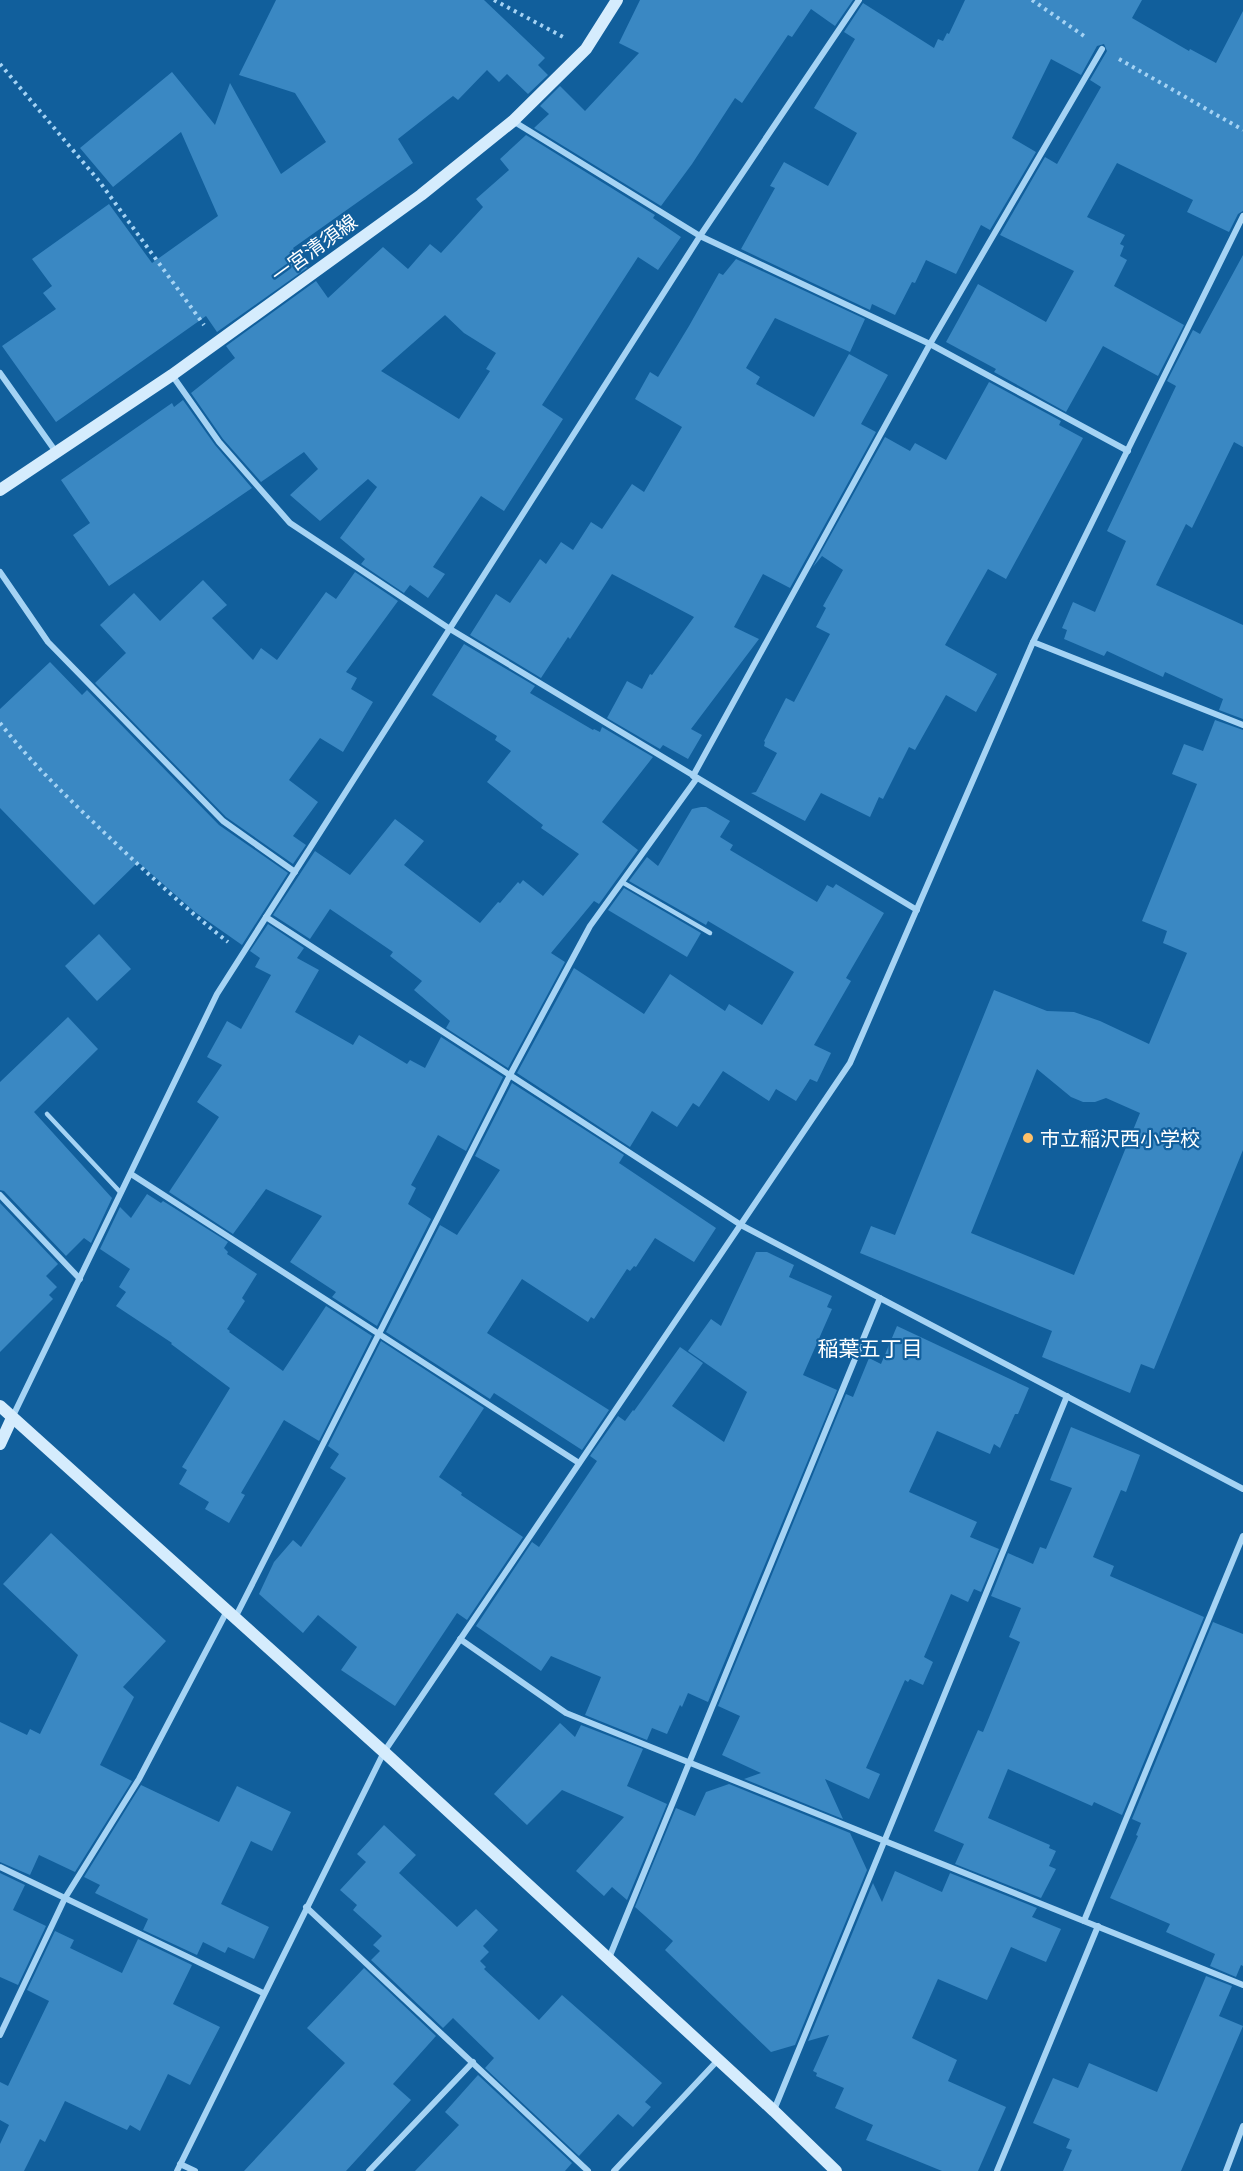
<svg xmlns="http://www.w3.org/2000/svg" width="1243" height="2171" viewBox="0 0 1243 2171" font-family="Manrope,'Noto Sans JP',sans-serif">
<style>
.building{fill:#3a88c3;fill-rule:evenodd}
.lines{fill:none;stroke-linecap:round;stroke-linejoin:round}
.path{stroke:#a5d3f4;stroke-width:4;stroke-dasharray:3 4.5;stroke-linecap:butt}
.lane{stroke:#a5d3f4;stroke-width:4.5}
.street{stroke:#a5d3f4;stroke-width:6}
.secondary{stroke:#d5ecfd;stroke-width:12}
.poi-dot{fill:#ffc169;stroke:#115f9c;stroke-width:2}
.labels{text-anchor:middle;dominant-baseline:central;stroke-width:4.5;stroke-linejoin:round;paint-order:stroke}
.street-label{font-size:20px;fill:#fff;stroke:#115f9c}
.poi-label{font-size:20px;fill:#fff;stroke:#115f9c;text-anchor:start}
.neighbourhood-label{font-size:21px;fill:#fff;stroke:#115f9c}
</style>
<rect width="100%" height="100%" fill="#115f9c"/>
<!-- building -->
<g class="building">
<polygon points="276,0 484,0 545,58 538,65 548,75 528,94 507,74 499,82 487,70 458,100 453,96 398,139 413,163 293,248 307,268 217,332 206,316 56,422 2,346 56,309 43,293 52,286 32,259 109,204 152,263 218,216 181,132 113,187 80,148 172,72 215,125 230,83 281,174 326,142 295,93 239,75"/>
<polygon points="640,0 853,0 835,26 811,9 792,37 788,35 742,103 735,98 692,164 661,206 534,128 549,114 540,106 560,86 585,111 639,53 619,43"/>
<polygon points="965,0 1142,0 1132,18 1189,51 1190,49 1216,63 1243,11 1243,211 1238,214 1229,232 1187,212 1193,200 1117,163 1087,217 1125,235 1120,244 1124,246 1120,256 1127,260 1114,286 1184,325 1158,376 1103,346 1066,412 994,372 996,369 946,342 978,284 1046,322 1074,271 1000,235 1045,157 1057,164 1101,87 1090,80 1107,51 1104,44 1097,46 1081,75 1051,59 1012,138 1036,152 990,230 981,225 956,274 926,260 915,283 912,282 895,315 872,304 870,310 741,249 775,188 770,186 784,162 828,186 857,133 814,108 855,39 844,32 863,3 934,48 938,39 943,41 947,33 949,34"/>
<path d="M526 135 655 215 653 218 681 237 658 270 638 257 542 405 563 419 504 511 481 496 433 567 445 574 428 598 410 585 404 593 361 564 365 559 340 538 377 487 368 479 320 521 290 495 318 469 304 452 261 482 223 439 191 393 235 358 226 346 316 281 328 298 383 247 408 269 430 244 441 253 483 207 476 199 509 170 500 159ZM445 315 464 333 496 353 486 369 490 371 459 419 381 371Z"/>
<polygon points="1243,255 1243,447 1234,442 1192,528 1186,524 1156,585 1243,625 1243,719 1219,710 1223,699 1165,672 1163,677 1107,651 1104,656 1064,639 1067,630 1062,628 1073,602 1095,612 1126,541 1107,531 1176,386 1167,381 1193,330 1200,334"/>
<polygon points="736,259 865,319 850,352 775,318 746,368 760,377 756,384 814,417 849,354 888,375 861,424 876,432 790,588 763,574 734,627 759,639 691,729 702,735 688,759 663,745 660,749 607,718 627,681 642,689 650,674 652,675 694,617 612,574 570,639 568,637 541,678 470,635 496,594 510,603 540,559 546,564 561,542 573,550 591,522 602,529 632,484 644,492 682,427 635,399 650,372 658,377 689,326 719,273 723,275"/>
<polygon points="989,382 1061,421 1059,425 1083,438 1006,579 988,569 945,645 997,674 976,712 946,695 915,750 909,747 883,799 879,797 870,817 821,793 805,821 751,793 756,792 777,753 764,746 765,742 764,741 786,698 794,702 830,634 816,627 826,608 823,606 843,570 822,556 813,567 885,437 910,451 915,443 946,460"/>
<polygon points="183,400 215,445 252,488 109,586 73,535 90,523 61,480 172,403 174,407"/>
<polygon points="355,572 398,601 346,672 357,678 351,689 373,702 343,752 320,738 289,780 318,802 293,836 306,845 293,864 226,817 95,683 126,653 100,625 134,593 160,621 203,580 227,605 212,618 253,660 261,648 277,660 326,592 336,599"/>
<polygon points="464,644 535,686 530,693 593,730 594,729 600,732 602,727 653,757 602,822 638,850 599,904 594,901 551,953 565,962 508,1068 446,1028 450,1021 414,990 422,981 390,956 393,952 330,909 310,939 273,915 315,851 350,875 395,819 424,841 404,865 480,923 498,902 500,903 518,882 520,884 523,880 543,896 579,854 541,828 543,825 487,782 511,751 495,740 497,736 432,695"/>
<polygon points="50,662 82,695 87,690 219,825 288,873 242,945 195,912 138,862 94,905 0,808 0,709"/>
<path d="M1215 720 1243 730V1150L1154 1369 1141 1364 1130 1393 1042 1357 1052 1331 860 1253 871 1226 895 1235 994 990 1047 1011 1074 1012 1100 1021 1149 1044 1187 953 1163 943 1167 931 1142 921 1197 784 1172 774 1184 744 1203 751ZM1037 1069 1071 1097 1083 1102H1095L1106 1098 1140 1113 1074 1275 971 1233Z"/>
<polygon points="701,807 706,807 730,821 720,837 733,845 730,850 817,902 827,885 833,888 836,884 884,913 846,978 851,981 814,1045 831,1053 817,1082 810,1079 796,1101 776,1089 769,1101 723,1071 699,1107 693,1103 677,1127 652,1111 630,1147 517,1073 574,968 644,1014 670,974 725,1011 729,1004 762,1025 794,972 708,921 706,925 629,881 647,857 658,866 692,809"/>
<polygon points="624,888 701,933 687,957 608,910"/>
<polygon points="268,924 304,948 297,958 319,970 295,1012 353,1045 359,1035 407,1064 410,1060 425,1068 441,1037 503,1077 466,1151 438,1135 411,1185 416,1188 408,1204 431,1219 377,1326 332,1297 336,1292 290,1262 322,1216 266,1189 233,1234 169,1192 219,1117 197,1102 222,1065 207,1057 227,1021 241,1029 271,975 255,967 260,958 250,951"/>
<polygon points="99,934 131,969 97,1001 65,966"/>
<polygon points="68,1017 98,1049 34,1112 112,1198 91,1243 84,1238 66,1256 4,1191 0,1190 0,1082"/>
<polygon points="512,1083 624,1155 619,1163 716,1228 694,1262 655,1238 636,1267 634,1266 630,1271 627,1269 594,1319 591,1317 588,1322 522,1279 487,1333 609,1410 582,1450 494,1393 490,1399 386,1332 440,1225 457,1235 500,1170 475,1156"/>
<polygon points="147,1194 161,1203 163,1201 228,1242 224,1248 228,1252 227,1254 257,1274 242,1298 245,1301 227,1329 230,1331 229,1332 283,1371 326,1306 372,1336 319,1441 284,1420 241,1493 245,1495 229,1523 205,1509 209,1502 179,1484 187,1470 182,1467 230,1388 171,1344 172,1343 116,1306 126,1292 119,1287 130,1269 100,1249 120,1207 131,1218"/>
<polygon points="0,1203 58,1264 46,1276 57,1287 49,1295 53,1299 0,1352"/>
<polygon points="756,1252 767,1252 794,1265 789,1277 832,1296 827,1307 832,1309 803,1375 837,1390 708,1702 688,1693 682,1707 680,1705 667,1734 652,1728 647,1740 585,1715 601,1677 551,1656 541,1671 476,1626 532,1542 539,1547 597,1461 590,1456 618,1416 625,1421 633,1410 634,1411 680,1347 703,1363 672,1406 724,1442 747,1392 688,1351 711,1319 721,1326"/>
<polygon points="897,1326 1029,1388 1018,1414 1015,1414 1000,1448 994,1444 990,1454 937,1431 909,1492 977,1522 970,1537 999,1549 981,1592 974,1589 968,1602 951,1594 924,1657 933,1662 923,1685 910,1679 908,1682 905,1680 866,1768 880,1774 869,1799 825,1779 843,1819 744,1779 761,1773 722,1755 740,1716 718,1706 846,1394 853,1397 869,1358 881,1364"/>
<polygon points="381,1341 484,1408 439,1477 462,1493 461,1495 523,1537 467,1620 457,1613 395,1706 341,1670 357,1647 318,1615 303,1633 259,1594 274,1562 293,1540 301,1547 346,1478 330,1468 339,1454 328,1446"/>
<polygon points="1071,1427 1140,1455 1126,1492 1121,1490 1093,1557 1114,1566 1110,1576 1204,1617 1122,1815 1094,1802 1092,1806 1008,1769 988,1818 1050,1845 1049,1848 1056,1851 1049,1866 1056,1869 1041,1898 955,1864 964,1844 934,1831 978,1730 983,1732 1020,1642 1009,1637 1021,1608 991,1596 1008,1553 1033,1564 1040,1547 1046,1549 1072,1488 1050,1480"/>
<polygon points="51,1533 166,1641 123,1687 134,1697 100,1765 132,1781 75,1872 39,1855 30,1875 0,1862 0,1722 27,1735 30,1729 40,1734 78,1655 3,1584"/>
<polygon points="1213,1622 1243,1634 1243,1966 1241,1965 1236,1977 1210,1966 1215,1954 1166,1932 1170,1924 1110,1898 1138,1836 1136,1835 1141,1823 1132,1819"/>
<polygon points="560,1723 575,1737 581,1725 643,1749 627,1786 667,1804 627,1900 612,1887 604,1896 576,1871 624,1817 562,1790 527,1825 494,1794"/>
<polygon points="729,1784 850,1833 867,1870 795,2045 771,2052 665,1950 673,1941 635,1907 676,1808 695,1816 706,1792"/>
<polygon points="141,1785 219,1822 237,1786 291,1812 272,1851 251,1841 221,1904 269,1927 254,1959 228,1947 225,1953 203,1942 197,1955 143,1930 148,1919 95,1893 100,1885 84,1877"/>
<polygon points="384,1825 416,1855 399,1873 457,1927 476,1909 498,1930 483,1946 489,1952 480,1961 486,1967 484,1969 539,2020 562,1995 662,2083 645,2102 651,2107 633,2127 618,2114 579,2156 485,2068 494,2058 453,2018 443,2028 371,1960 380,1951 373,1945 382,1936 353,1910 357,1905 340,1890 366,1862 357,1854"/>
<polygon points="895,1871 942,1892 950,1873 1037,1908 1032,1917 1061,1929 1046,1962 1011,1947 987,2000 938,1979 912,2038 957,2060 948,2081 1006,2107 978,2171 942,2171 866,2140 873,2125 835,2108 844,2088 816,2076 817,2073 813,2071 829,2035 808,2041 873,1883 882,1902"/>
<polygon points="0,1873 25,1885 13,1910 46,1926 18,1985 0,1977"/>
<polygon points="55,1931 74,1940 70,1948 122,1973 138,1939 192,1965 173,2004 220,2027 190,2085 168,2074 140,2131 130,2125 127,2130 65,2101 45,2142 40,2139 24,2171 0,2171 0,2144 9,2125 0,2120 0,2082 8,2086 49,2001 27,1990"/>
<polygon points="364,1968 436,2036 393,2084 411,2100 346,2171 244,2171 345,2063 307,2028"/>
<polygon points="1206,1976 1232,1986 1219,2016 1243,2026 1181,2171 1063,2171 1072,2150 1066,2148 1070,2139 1033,2123 1053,2078 1078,2088 1089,2063 1157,2092"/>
<polygon points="478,2075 572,2163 565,2171 415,2171 459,2125 445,2112"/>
</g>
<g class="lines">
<!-- path -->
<g class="path">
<polyline points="494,0 565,38"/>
<polyline points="1032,0 1087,38"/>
<polyline points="1119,59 1243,130"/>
<polyline points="0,64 99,181 204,325"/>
<path d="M0 723C33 765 72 802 111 839 149 875 187 910 228 942"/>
</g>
<!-- lane -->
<g class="lane">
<polyline points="622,882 710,933"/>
<polyline points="47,1114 121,1193"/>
</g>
<!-- street -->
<g class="street">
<polyline points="513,121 700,236 930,344 1128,451"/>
<polyline points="0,373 56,452"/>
<polyline points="172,375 219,442 290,523 450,629 917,910"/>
<polyline points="0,572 48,642 223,821 295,872"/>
<polyline points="1033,642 1243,725"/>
<polyline points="693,776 930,344 1102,49"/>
<polyline points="266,917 741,1225 1243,1489"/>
<polyline points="131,1174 579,1463"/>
<polyline points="0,1195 80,1279"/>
<polyline points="12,1418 217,994 700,236 859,0"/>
<polyline points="235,1618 510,1075 590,926 697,778"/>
<polyline points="460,1639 566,1713 1243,1985"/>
<polyline points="0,1867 263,1993"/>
<polyline points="306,1907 588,2171"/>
<polyline points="1084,1921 1243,1536"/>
<polyline points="609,1958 880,1298"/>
<polyline points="0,2035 65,1898 139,1779 227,1611"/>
<polyline points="774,2110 1067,1396"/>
<polyline points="180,2164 195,2171"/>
<polyline points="177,2171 384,1752 850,1063 1033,642 1243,216"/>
<polyline points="369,2171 473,2062"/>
<polyline points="614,2171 718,2060"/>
<polyline points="997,2171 1098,1926"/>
<polyline points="1226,2171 1243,2126"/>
</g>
<!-- secondary -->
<g class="secondary">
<polyline points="0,490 172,375 421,195 513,121 586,49 617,0"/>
<polyline points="0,1406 384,1752 774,2111 836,2171"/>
<polyline points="0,1444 12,1418"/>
</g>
</g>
<!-- markers -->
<circle class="poi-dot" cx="1028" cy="1138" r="6"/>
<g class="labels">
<!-- street labels -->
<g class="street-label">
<text transform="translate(314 248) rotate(-36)">一宮清須線</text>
</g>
<!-- poi labels -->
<g class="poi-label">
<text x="1040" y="1138">市立稲沢西小学校</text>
</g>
<!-- neighbourhood labels -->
<g class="neighbourhood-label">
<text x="870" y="1348">稲葉五丁目</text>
</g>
</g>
</svg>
